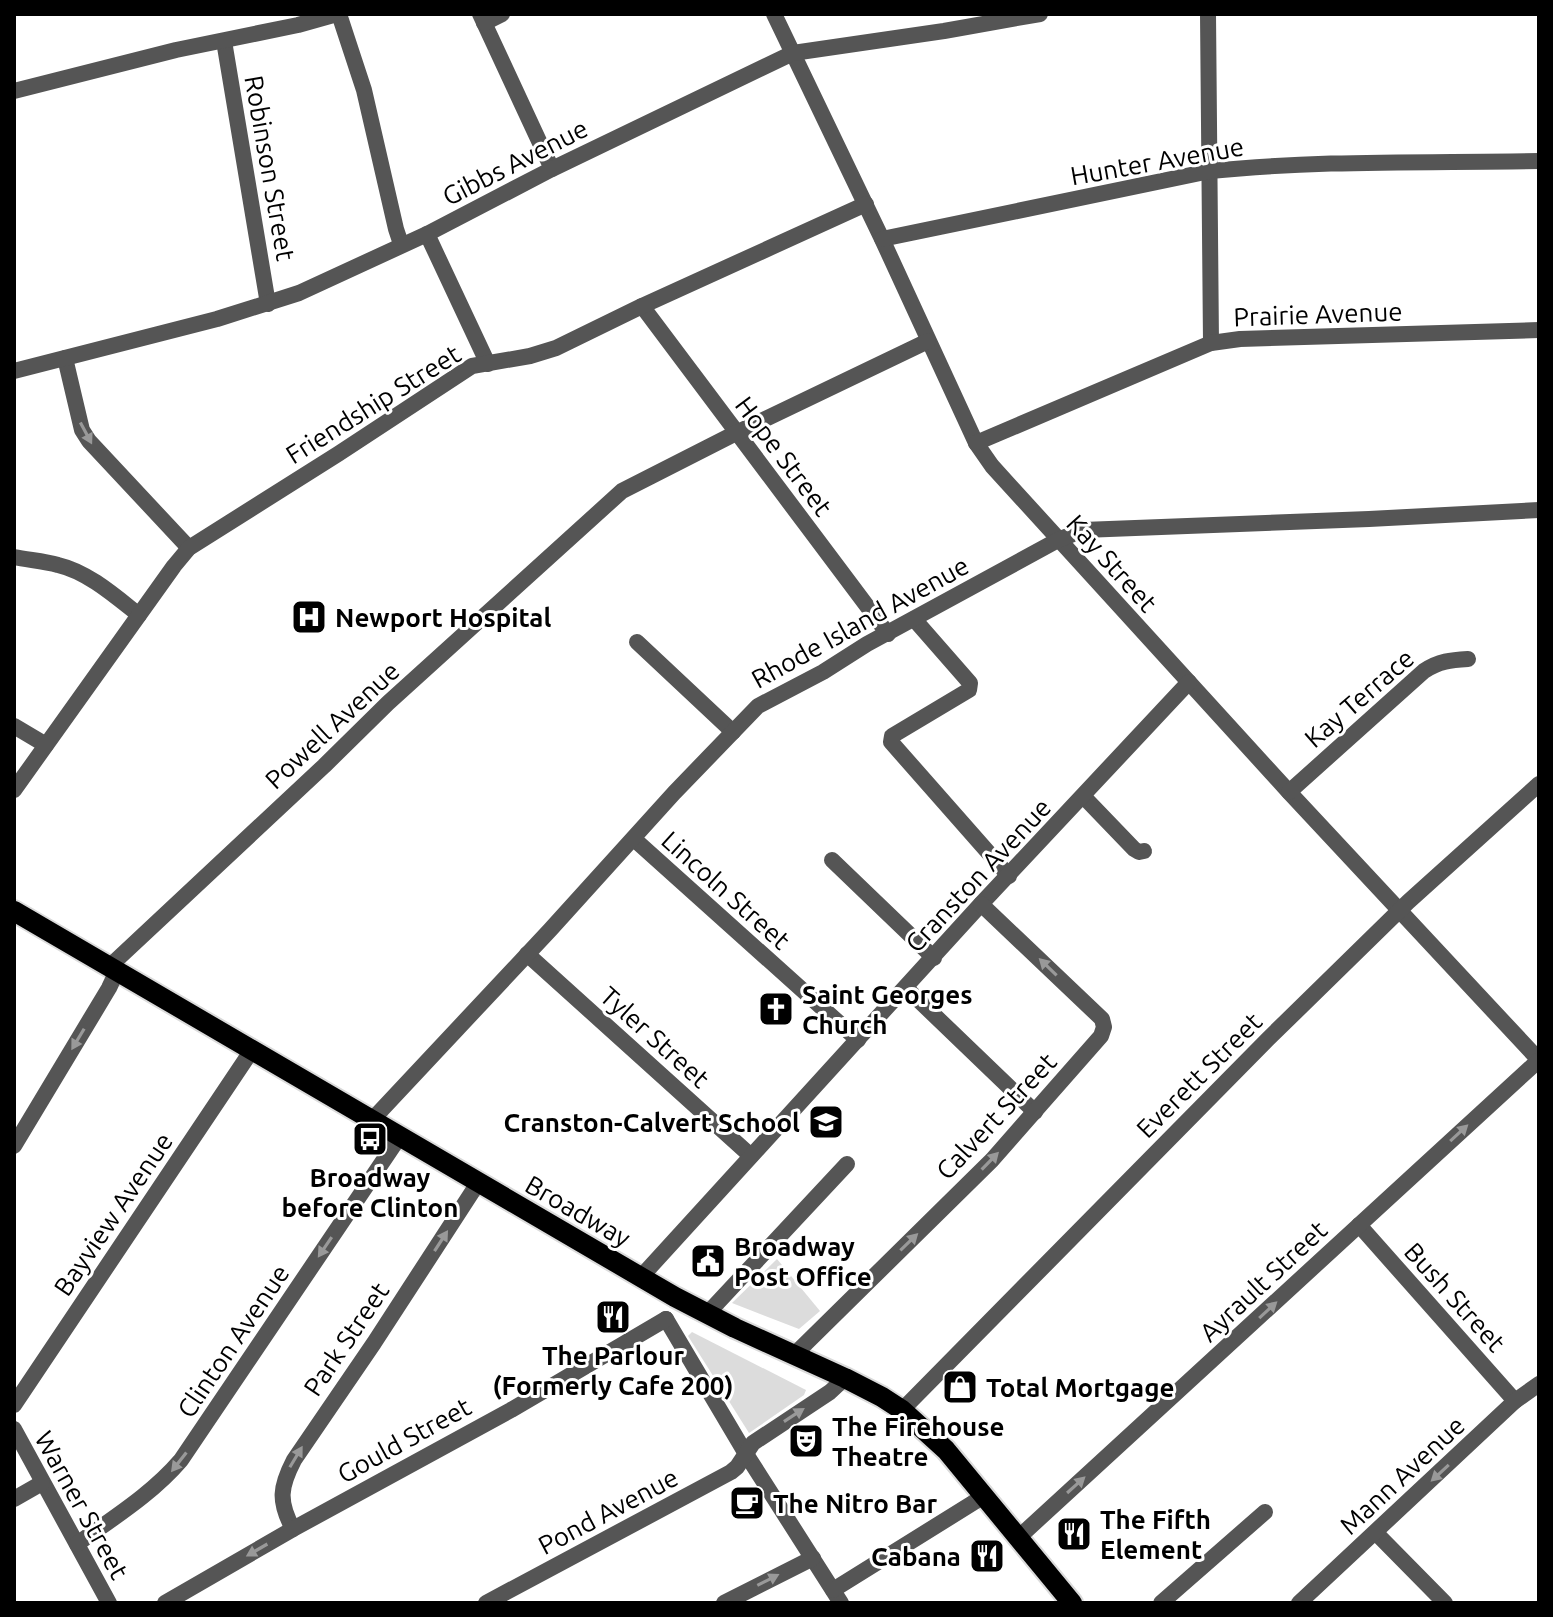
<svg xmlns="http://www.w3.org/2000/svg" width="1553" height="1617" viewBox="0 0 1553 1617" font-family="Ubuntu,sans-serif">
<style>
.green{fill:#dcdcdc}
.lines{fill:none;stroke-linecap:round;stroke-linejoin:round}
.major-casing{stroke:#dbdbdb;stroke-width:24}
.minor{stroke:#555;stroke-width:16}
.major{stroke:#000;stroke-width:20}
.oneway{fill:#999}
.labels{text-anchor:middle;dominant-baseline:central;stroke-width:6;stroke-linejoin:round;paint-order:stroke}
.street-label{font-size:26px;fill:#000;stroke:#fff}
.poi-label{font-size:26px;font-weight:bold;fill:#000;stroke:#fff;text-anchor:start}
</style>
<rect width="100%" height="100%" fill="#fff"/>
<!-- green -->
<g class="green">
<polygon points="777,1259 820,1311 799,1329 732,1303"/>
<polygon points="692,1332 806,1390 804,1395 749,1433 688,1336"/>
</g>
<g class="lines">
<defs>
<polyline id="major" points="14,911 675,1297 735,1328 845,1378 882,1397 902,1410 946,1450 1072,1603"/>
</defs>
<!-- major casing -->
<use href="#major" class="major-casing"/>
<!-- minor -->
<g class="minor">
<polyline points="339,14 364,90 396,229 401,244"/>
<polyline points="480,14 552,169"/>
<polyline points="774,14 882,239 976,443 992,466 1289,792 1539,1060"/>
<polyline points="1208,14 1211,343"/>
<polyline points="484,23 502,14"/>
<polyline points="224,41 268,304"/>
<polyline points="14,91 176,50 298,25 337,14"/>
<polyline points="427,234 488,364"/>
<path d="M882 239 1210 171C1319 160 1429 163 1539 161"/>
<polyline points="642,306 888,634"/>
<polyline points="65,358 82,430 89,441 189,548"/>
<polyline points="14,371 217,319 299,293 427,234 552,169 793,53 944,31 1040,14"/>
<polyline points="976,443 1211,343 1240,339 1539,330"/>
<path d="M14 557C28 560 44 561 58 565 88 572 115 596 139 615"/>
<polyline points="914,619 970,683 969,690 892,736 891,742 1009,876"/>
<polyline points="637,642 733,732"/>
<polyline points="14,726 46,745"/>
<polyline points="14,790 174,566 189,548 338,454 472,366 530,356 556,348 642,306 866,204"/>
<path d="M1289 792 1424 671C1439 661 1451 660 1468 659"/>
<polyline points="1083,796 1134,849 1139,852 1144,851"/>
<polyline points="634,839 858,1040"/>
<polyline points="832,860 934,958"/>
<polyline points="527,954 751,1156"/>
<polyline points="110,966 324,766 388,703 622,491 736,433 928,341"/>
<polyline points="906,988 1035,1112"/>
<polyline points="372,1120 550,930 674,793 758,706 823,672 867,644 1058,540 1083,530 1369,519 1539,510"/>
<polyline points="14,1146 109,988 117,971"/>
<polyline points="1359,1225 1515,1401"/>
<polyline points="641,1277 981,904 1189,682"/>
<polyline points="707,1314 847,1164"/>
<polyline points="666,1319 746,1454 841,1603"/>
<polyline points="793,1356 992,1160 1101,1036 1104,1027 1102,1019 981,904"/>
<polyline points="14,1405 252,1050"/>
<polyline points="902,1410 1268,1039 1408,902 1539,784"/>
<polyline points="14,1429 109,1603"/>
<polyline points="14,1499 42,1483"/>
<path d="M293 1529C278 1501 280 1487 294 1460L374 1343 478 1183"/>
<polyline points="1376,1533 1445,1603"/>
<polyline points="1018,1538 1539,1060"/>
<path d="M77 1544C113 1518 152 1494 181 1460L400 1136"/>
<polyline points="833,1590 984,1496"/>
<polyline points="165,1603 293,1529 511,1410 666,1319"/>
<polyline points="486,1603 731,1472 737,1467 753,1443 830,1392 845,1378"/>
<polyline points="724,1603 813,1558"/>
<polyline points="1161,1603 1265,1512"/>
<polyline points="1299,1603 1515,1401 1539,1384"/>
</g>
<!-- major -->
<use href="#major" class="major"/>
</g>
<!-- one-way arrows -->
<defs><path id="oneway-solid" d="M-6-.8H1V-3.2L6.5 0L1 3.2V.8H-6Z" transform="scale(2)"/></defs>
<g class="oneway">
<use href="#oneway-solid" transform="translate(86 433) rotate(62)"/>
<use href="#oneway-solid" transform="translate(1048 967) rotate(-136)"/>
<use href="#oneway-solid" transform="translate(78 1039) rotate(121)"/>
<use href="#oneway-solid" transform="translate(1459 1133) rotate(-43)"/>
<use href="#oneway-solid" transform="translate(990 1161) rotate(-46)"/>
<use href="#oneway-solid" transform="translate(441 1241) rotate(-57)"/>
<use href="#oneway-solid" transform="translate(909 1242) rotate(-44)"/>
<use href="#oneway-solid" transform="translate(325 1247) rotate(124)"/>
<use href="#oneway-solid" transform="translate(1268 1310) rotate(-43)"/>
<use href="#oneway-solid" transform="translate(794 1415) rotate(-33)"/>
<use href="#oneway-solid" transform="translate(296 1457) rotate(-59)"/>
<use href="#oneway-solid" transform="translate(179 1462) rotate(128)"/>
<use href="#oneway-solid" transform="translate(1440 1473) rotate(137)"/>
<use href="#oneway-solid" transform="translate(1076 1485) rotate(-42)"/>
<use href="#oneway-solid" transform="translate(257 1550) rotate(150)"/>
<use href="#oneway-solid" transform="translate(768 1580) rotate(-27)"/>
</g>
<!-- icons -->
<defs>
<symbol id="hospital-square" viewBox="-11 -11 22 22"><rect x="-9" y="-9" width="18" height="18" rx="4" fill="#000" stroke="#fff"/><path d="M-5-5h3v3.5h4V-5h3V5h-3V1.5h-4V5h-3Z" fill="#fff"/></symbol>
<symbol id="church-square" viewBox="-11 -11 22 22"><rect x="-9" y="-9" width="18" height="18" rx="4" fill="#000" stroke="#fff"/><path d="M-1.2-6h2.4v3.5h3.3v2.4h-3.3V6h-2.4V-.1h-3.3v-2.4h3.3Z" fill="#fff"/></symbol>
<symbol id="school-square" viewBox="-11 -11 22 22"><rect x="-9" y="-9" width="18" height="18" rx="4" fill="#000" stroke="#fff"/><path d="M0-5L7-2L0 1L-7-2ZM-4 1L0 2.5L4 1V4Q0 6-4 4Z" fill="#fff"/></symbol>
<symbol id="bus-square" viewBox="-11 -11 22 22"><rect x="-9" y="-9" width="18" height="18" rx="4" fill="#000" stroke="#fff"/><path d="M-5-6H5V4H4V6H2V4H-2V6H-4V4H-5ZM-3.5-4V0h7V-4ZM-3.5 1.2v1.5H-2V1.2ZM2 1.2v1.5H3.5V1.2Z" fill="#fff"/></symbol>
<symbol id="civic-square" viewBox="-11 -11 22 22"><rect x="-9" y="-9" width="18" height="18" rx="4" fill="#000" stroke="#fff"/><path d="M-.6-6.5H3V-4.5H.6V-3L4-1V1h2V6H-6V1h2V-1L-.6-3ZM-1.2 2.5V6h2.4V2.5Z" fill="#fff"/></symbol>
<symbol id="restaurant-square" viewBox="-11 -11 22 22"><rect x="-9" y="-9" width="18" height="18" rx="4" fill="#000" stroke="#fff"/><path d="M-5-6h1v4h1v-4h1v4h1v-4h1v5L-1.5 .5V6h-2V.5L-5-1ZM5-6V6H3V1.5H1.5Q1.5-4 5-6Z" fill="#fff"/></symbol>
<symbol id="shop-square" viewBox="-11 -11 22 22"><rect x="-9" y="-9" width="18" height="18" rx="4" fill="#000" stroke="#fff"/><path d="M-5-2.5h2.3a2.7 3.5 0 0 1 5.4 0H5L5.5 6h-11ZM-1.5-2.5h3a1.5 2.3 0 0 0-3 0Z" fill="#fff"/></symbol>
<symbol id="theatre-square" viewBox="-11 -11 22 22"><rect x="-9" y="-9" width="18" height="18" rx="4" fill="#000" stroke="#fff"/><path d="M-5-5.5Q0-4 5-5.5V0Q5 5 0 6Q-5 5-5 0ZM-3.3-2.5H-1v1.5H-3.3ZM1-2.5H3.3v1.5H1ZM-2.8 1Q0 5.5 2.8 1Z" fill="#fff"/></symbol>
<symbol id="cafe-square" viewBox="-11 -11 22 22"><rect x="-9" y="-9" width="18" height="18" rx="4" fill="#000" stroke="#fff"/><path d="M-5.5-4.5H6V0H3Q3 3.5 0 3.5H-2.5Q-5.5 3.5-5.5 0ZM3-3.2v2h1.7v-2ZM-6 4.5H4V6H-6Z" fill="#fff"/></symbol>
</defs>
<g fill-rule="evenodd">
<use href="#hospital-square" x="289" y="597" width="40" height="40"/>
<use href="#church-square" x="756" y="989" width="40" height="40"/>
<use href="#school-square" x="806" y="1102" width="40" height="40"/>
<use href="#bus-square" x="350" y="1119" width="40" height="40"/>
<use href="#civic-square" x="688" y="1241" width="40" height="40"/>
<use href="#restaurant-square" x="593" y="1297" width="40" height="40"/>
<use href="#shop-square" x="940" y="1367" width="40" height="40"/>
<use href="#theatre-square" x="786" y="1421" width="40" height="40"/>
<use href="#cafe-square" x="727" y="1483" width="40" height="40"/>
<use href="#restaurant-square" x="1054" y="1514" width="40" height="40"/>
<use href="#restaurant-square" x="967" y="1536" width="40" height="40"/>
</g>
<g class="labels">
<!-- street labels -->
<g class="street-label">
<text transform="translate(1157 161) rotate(-10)">Hunter Avenue</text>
<text transform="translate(515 162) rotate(-27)">Gibbs Avenue</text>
<text transform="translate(270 168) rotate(80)">Robinson Street</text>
<text transform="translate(1318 314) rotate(-2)">Prairie Avenue</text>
<text transform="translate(373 404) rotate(-32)">Friendship Street</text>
<text transform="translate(784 456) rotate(53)">Hope Street</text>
<text transform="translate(1112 563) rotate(48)">Kay Street</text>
<text transform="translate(860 622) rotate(-29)">Rhode Island Avenue</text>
<text transform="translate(1359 698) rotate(-41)">Kay Terrace</text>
<text transform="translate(332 725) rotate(-43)">Powell Avenue</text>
<text transform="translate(978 875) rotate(-47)">Cranston Avenue</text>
<text transform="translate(726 890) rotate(42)">Lincoln Street</text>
<text transform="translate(655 1037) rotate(42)">Tyler Street</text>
<text transform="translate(1199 1075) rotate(-45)">Everett Street</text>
<text transform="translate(996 1116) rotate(-47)">Calvert Street</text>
<text transform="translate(578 1211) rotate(30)">Broadway</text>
<text transform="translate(113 1214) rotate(-56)">Bayview Avenue</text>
<text transform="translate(1263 1281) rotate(-43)">Ayrault Street</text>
<text transform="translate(1455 1297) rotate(48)">Bush Street</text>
<text transform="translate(346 1339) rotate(-56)">Park Street</text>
<text transform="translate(233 1341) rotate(-56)">Clinton Avenue</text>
<text transform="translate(404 1440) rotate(-29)">Gould Street</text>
<text transform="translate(1402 1475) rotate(-43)">Mann Avenue</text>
<text transform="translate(82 1505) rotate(61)">Warner Street</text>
<text transform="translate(608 1511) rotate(-28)">Pond Avenue</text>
</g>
<!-- poi labels -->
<g class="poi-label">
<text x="335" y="617">Newport Hospital</text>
<text x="802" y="994">Saint Georges<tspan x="802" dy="30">Church</tspan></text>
<text x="800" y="1122" text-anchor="end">Cranston-Calvert School</text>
<text x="370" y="1177" text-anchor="middle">Broadway<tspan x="370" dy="30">before Clinton</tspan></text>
<text x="734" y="1246">Broadway<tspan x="734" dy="30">Post Office</tspan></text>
<text x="613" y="1355" text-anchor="middle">The Parlour<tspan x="613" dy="30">(Formerly Cafe 200)</tspan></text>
<text x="986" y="1387">Total Mortgage</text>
<text x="832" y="1426">The Firehouse<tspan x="832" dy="30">Theatre</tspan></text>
<text x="773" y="1503">The Nitro Bar</text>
<text x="1100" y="1519">The Fifth<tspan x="1100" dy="30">Element</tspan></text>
<text x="961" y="1556" text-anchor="end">Cabana</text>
</g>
</g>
<!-- border -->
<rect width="1553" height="1617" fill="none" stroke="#000000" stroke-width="32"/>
</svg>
